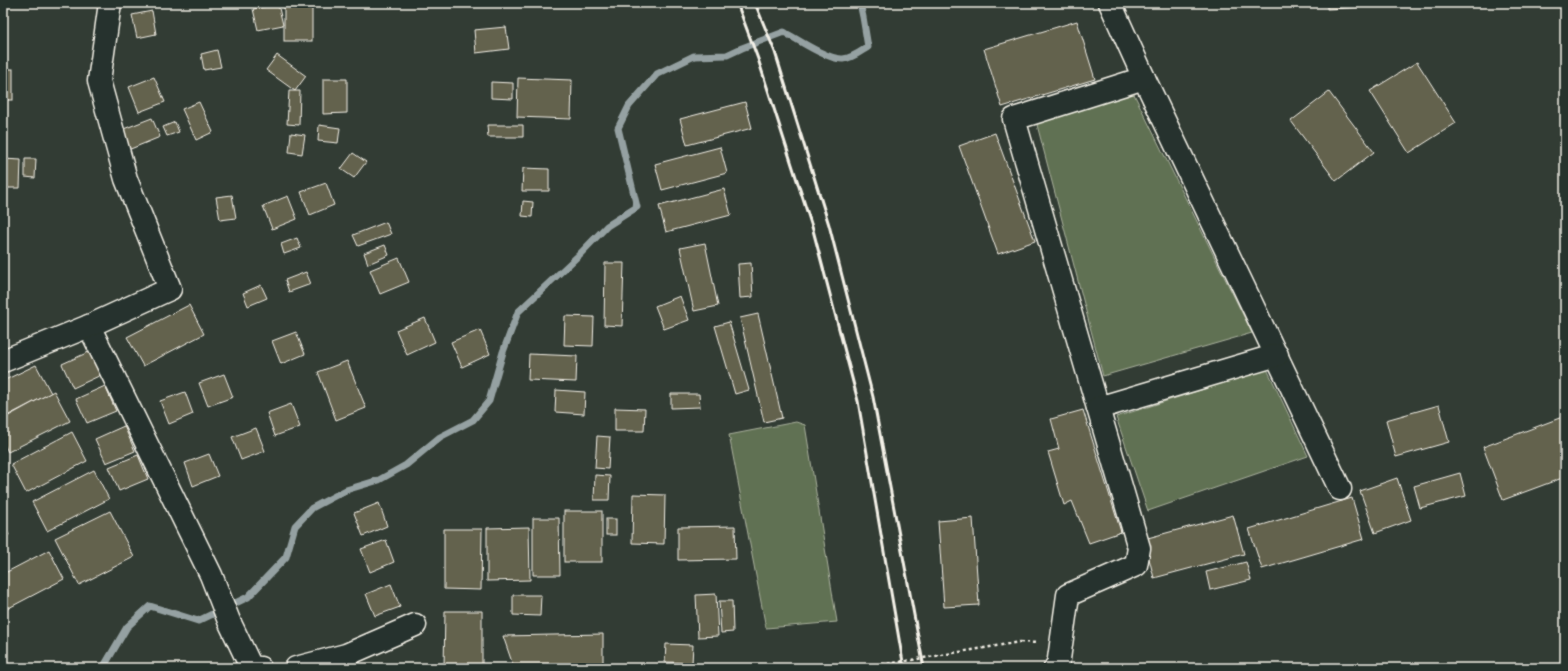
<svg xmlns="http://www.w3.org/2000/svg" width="1568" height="671" viewBox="0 0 1568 671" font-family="'Patrick Hand',sans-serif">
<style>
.green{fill:#617153;stroke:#aab19e}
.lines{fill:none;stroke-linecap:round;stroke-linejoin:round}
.stream{stroke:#95a1a2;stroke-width:7}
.building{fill:#64624e;stroke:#f4f1e8}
.minor-casing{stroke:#f4f1e8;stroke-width:25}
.path{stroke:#f4f1e8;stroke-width:2.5;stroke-dasharray:3 3;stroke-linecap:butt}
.minor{stroke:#26332d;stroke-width:22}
.rail{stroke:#f4f1e8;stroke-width:3}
.path-bridge{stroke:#f4f1e8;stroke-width:2.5;stroke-dasharray:3 3;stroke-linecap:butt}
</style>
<rect width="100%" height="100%" fill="#323c34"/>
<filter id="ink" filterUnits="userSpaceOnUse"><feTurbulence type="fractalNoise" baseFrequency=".025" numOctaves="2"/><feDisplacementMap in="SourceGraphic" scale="8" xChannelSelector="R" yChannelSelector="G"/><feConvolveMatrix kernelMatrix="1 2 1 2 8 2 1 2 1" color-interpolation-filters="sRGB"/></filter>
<g filter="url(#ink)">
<!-- green -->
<g class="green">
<polygon points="1132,90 1252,333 1103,376 1036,121"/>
<polygon points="1267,369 1308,456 1148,511 1116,417"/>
<polygon points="796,422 805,425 837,622 766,628 729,435"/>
</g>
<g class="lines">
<!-- stream -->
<path class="stream" d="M103 668 127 627 150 606 198 621 248 597 286 557 295 526 312 508 346 490 379 480 406 465 440 437 473 420 489 401 503 352 518 312 579 255 607 226 637 207 618 128 629 106 657 74 694 56 727 55 742 48 784 32C798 40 828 60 843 59 853 58 860 52 868 47L863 17 860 3"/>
</g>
<!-- building -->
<g class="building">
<rect x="284" y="3" width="28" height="38"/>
<polygon points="1327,3 1366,3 1366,7 1327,9"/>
<polygon points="278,4 283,25 258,30 253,9"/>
<polygon points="152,11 156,34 137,38 132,15"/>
<polygon points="1077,21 1095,79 1002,107 984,49"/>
<polygon points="506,27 509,49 476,53 474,30"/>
<polygon points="217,50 221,67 204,70 201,54"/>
<polygon points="277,55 306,76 295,91 266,70"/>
<polygon points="1417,62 1456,123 1409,153 1370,91"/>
<rect x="3" y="69" width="10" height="31"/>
<polygon points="154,77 165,102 139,112 129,87"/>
<polygon points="518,78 572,80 571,119 517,117"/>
<polygon points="323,79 347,79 347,113 323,114"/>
<polygon points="491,82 513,83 513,99 491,98"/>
<polygon points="289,91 300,91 299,125 287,124"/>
<polygon points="1329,92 1374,152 1336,181 1291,121"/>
<polygon points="199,102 213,132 196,140 182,109"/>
<polygon points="745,102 752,128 687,145 680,119"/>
<polygon points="152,118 160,137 128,150 121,130"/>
<polygon points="175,122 179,132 167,136 163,127"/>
<polygon points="319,125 340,128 338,143 318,141"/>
<polygon points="487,125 523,125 523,137 488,137"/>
<polygon points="291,133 305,135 302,154 289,152"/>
<polygon points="995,133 1035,241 998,254 959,146"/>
<polygon points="720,147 727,173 662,190 655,164"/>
<polygon points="353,153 366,162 354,178 341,169"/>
<polygon points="3,159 21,160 20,188 3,188"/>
<polygon points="25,159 36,159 35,178 25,177"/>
<polygon points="523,168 549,169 549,191 522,191"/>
<polygon points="326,183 334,205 310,215 301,192"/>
<polygon points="724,189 731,215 666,232 659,206"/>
<polygon points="232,195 236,218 220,220 216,197"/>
<polygon points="288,196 297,219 272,229 263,206"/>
<polygon points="523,201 533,202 532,217 522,216"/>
<polygon points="386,222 391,234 358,246 353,235"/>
<polygon points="297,238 301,248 284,254 281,244"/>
<polygon points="705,243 718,306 694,311 680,248"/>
<polygon points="385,245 389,255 368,264 364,253"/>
<polygon points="399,258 409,282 380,294 370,270"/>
<polygon points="605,263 624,263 622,326 604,325"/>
<polygon points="751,263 753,297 740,298 738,264"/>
<polygon points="306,272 311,284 289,292 285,280"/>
<polygon points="261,285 267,298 248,306 243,293"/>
<polygon points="680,296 689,320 664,329 655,306"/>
<polygon points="189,305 204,334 143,366 127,337"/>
<polygon points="758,314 782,418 764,422 740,318"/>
<polygon points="565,316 594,317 593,346 564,345"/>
<polygon points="425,318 435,342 407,355 396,330"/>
<polygon points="729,322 749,390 735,394 715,326"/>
<polygon points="480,330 490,354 462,367 451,342"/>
<polygon points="296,332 305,354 281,364 272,341"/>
<polygon points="91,351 101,375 73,388 62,364"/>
<polygon points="529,354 577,356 576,382 528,380"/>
<polygon points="347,361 366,408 336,420 318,372"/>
<polygon points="36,365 51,393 3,418 3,381"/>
<polygon points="224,374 233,397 208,406 199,383"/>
<polygon points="105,386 116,411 87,423 76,399"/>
<polygon points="556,390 585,392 584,414 555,412"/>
<polygon points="54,391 70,421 8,452 3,442 3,419"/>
<polygon points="185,392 193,414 169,424 160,401"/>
<polygon points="671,394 699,394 700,407 671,408"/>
<polygon points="291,404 300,427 275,436 267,413"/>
<polygon points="1439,405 1449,442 1396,457 1386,420"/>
<polygon points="615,408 645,409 644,431 615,431"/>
<polygon points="1083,410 1121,532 1089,543 1072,501 1064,505 1048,452 1059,449 1051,419"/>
<polygon points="1565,416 1565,477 1503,500 1483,447"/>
<polygon points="124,426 135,451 106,463 95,439"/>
<polygon points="256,428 265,451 241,460 232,437"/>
<polygon points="72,432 87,461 26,493 11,464"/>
<polygon points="597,436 610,437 608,469 595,468"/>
<polygon points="209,454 218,476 193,486 185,463"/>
<polygon points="138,455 148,479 119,491 109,467"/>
<polygon points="94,470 109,499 47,531 32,502"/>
<polygon points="1460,473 1466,496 1420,508 1414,486"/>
<polygon points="595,475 610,476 609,500 594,500"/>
<polygon points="1397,478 1411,520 1375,533 1360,491"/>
<polygon points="633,494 665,495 664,544 632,543"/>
<polygon points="1352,498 1364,539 1262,569 1249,529"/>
<polygon points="379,503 387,526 363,536 354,513"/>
<polygon points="110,511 134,557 79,585 55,538"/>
<rect x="564" y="511" width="38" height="51"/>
<polygon points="1233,515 1244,554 1154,578 1144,539"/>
<polygon points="533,518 559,518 560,575 533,575"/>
<polygon points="973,518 979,605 944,607 938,521"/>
<rect x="606" y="519" width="10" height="16"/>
<polygon points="3,523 9,535 3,538"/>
<polygon points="735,526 736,559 678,560 678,527"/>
<polygon points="529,527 530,580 487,581 487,528"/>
<polygon points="444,529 482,529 481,590 444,589"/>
<polygon points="386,540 394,562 370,572 361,549"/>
<polygon points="49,550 64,579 3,611 3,574"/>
<polygon points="1246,562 1251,580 1210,590 1206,572"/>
<polygon points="391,584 400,607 375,616 366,594"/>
<polygon points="716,594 718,636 698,637 696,595"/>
<polygon points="513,595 541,595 540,616 513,615"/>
<polygon points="719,601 732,601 733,632 721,633"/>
<polygon points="445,611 482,611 482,668 444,668"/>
<polygon points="603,634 603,668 514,668 503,636"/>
<polygon points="666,644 693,645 692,663 665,662"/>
</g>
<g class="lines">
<defs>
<g id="minor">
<polyline points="1110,3 1144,78 1340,489"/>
<polyline points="89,326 211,575 229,621 251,667 260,668"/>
<polyline points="3,361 89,326 170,289 126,179 99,81 110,3"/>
<polyline points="1098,408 1014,119 1144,78"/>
<polyline points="296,668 346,655 415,625"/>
<polyline points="1055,668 1058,666 1068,595 1136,565 1139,548 1098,408 1277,355"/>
</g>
</defs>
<!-- minor casing -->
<use href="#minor" class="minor-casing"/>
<!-- path -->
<polyline class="path" points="1020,642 1038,643"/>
<!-- minor -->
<use href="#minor" class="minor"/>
<!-- rail -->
<g class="rail">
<polyline points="737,3 758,59 813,230 858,401 904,668"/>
<polyline points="755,3 775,52 829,225 873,397 924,668"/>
</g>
<!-- path-bridge -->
<polyline class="path-bridge" points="877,668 881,665 1020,642"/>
</g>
</g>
<!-- margin -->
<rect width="1568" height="671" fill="none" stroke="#26332d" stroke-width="16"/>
<rect x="8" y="8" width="1552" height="655" fill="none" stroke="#f4f1e8" stroke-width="1.5" filter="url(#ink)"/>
</svg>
